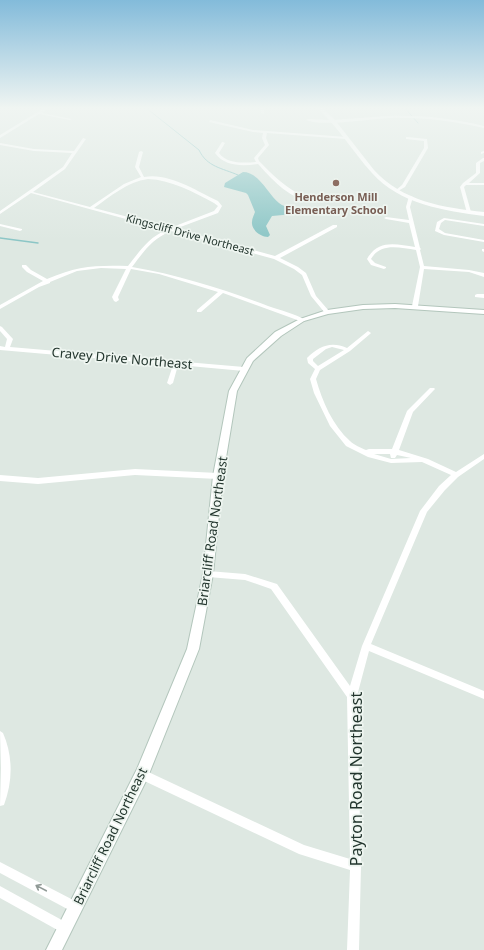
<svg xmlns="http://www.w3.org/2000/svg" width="484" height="950" viewBox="0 0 484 950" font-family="'Noto Sans',sans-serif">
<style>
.water{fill:#8cc6c6}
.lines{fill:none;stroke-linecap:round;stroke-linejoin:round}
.stream-far1{stroke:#8cc6c6;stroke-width:1}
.stream{stroke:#8cc6c6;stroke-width:1.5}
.secondary-casing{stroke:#b3c6bc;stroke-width:2}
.minor{fill:#fff;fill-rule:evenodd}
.tertiary{fill:#fff;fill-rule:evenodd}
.secondary{fill:#fff;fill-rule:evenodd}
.oneway{stroke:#909a96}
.education-dot{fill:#8d6e63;stroke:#eef5f0;stroke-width:1.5}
.labels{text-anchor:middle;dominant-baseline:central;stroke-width:3.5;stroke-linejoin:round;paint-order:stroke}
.far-education-label{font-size:11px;font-weight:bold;fill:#785e54;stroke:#eef5f0}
.far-street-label{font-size:11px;fill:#22352d;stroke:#eef5f0}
.street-label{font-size:13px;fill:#22352d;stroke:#eef5f0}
.near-street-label{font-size:16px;fill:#22352d;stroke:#eef5f0}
</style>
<rect width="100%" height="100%" fill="#dee8e2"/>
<!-- water -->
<path class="water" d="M243 172C259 172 268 194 279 203 286 209 299 207 304 213L272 216 266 226 270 235 268 237C261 237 251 230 252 222 252 218 254 215 255 212L248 195 246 193 224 187 225 183Z"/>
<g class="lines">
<!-- stream-far1 -->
<g class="stream-far1">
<path d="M145 107 199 150C207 167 222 168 238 175"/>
<polyline points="404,107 418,123"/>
</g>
<!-- stream -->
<polyline class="stream" points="0,238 38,243"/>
<defs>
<polygon id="secondary" points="395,304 484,310 484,314 395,308 363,309 328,314 304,321 281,336 253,361 237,391 223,476 213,574 199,649 147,779 62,950 46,950 137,769 187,649 203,574 213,476 229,391 247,358 275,332 300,319 327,310 363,305"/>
</defs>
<!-- secondary casing -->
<use href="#secondary" class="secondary-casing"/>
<!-- minor -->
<g class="minor">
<polygon points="46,107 50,107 42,113 72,119 70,120 39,114 0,138 0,135"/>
<polygon points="260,107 264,107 264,114 261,113"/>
<path d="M387 116C420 115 452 118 484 126V128C453 121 421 117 389 118 370 119 322 127 306 120L308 119 332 120Z"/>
<path d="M210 120 253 130 346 137 348 138 346 139 267 133 266 138 269 145 258 158 259 161C273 175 286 189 306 197V199C289 199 269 176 258 164 243 166 225 167 215 153L222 142H223L225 143 219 153C227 164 243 163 256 162L254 158 265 145 262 138 263 133 253 132 209 122Z"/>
<polygon points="407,137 427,139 428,148 405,187 398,191 396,190 402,185 424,148 424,141 406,139 406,137"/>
<path d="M83 138 86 139 65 169 33 192 90 207 124 184 141 177 135 167 139 152 141 151 143 152 139 167 144 177C168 172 197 191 218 201L222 206 218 213 175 229 275 256 333 225H337V227L280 258 298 267 306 273 316 296 329 311V313H325L311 296 302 275 294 269 274 259 171 231C151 240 145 250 132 267 179 275 223 289 268 306 279 310 296 314 305 320L304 321H300L223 293 201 312H197V310L218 292 159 274 131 269 118 297 119 300 116 302 114 301 112 297 126 269 101 268 77 271 50 282V283L39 287 0 309V305L43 281 27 272 22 267V265H26L31 270 47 279C77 266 96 265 128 266 140 251 148 238 166 230L31 193 0 214V211L63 167 72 153 34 151 0 145V143L34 149 74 151ZM148 179C172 180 193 192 214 203L218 206 214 211 170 228 94 208C111 196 127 182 148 179Z"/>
<polygon points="484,151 484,153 481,154 481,152"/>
<polygon points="483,158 484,158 484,161 480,163 480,173 469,183 484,183 484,185 466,185 464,187 471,212 467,213 460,187 463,183 476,173 476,163"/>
<path d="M409 196 413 197 410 207 420 248 421 249 420 250 424 266 469 270 484 273V277L469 272 424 269 418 306 415 308 412 306 420 267 416 250C400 248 381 242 371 259L375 263 386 267V268L384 269 371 265 367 259C378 239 396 244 415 247L409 223 386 219 384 218 386 217 409 220 406 207Z"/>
<polygon points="444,218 484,224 484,226 445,220 441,223 439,229 445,233 484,240 484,242 444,235 435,231 437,222"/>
<polygon points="0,224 22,229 22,230 20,231 0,226"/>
<polygon points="482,249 484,249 484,252 482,251"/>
<polygon points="477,294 484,294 484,298 475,297 475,295"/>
<polygon points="0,326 2,327 13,339 10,347 244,367 247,369 244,371 178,365 173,383 170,385 167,383 173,365 0,350 0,346 5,347 7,339 0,331"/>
<path d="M368 331 371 333 370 334 350 351 320 370 316 379C322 401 333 426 350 441 354 445 361 448 366 450L369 449H392L407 411 430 388H434L435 389 434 390 413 412 399 450 428 459 456 472 484 454V459L458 477 445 490 427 512 371 644 484 691V699L369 651 357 696 361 866 359 950H347L350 870 299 854 138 778 137 774 138 770 142 769 304 845 350 859 347 697 271 589 245 580 208 577 205 576 204 574 205 572 208 571 245 574 277 584 350 686 362 646 420 511 439 486 451 475 422 462 391 463 368 457 346 446 330 426 314 393 310 379 315 369 308 363 307 358C319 346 331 341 347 348ZM332 347 344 350 318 366 313 361V359L326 349ZM374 454H390L391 458H395L397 455 411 458 391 459Z"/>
<polygon points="135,469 218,473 222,476 218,479 135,475 38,484 0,481 0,475 38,478"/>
<path d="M0 731 3 733C13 756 13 781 4 805L0 806 1 768Z"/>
<polygon points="0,862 79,903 81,907 79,911 75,913 71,911 0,873"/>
<polygon points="0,886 69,924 71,928 69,932 65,934 61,932 0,898"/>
</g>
<!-- tertiary -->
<path class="tertiary" d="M316 107H321L335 120 374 170C402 201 444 208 484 212V216C445 211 399 204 372 173 352 151 338 126 316 107Z"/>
<!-- secondary -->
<use href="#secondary" class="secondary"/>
</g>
<!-- one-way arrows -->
<defs><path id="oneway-shaft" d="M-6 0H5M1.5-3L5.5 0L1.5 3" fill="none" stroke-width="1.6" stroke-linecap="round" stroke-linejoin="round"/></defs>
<use class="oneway" href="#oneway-shaft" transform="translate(41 888) rotate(-152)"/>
<!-- sky -->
<linearGradient id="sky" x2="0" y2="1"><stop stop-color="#83bbda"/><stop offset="0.45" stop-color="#f0f5f2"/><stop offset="1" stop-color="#f0f5f2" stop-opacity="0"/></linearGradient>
<rect width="484" height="240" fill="url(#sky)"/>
<!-- markers -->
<circle class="education-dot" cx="336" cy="183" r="4"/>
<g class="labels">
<!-- far-education labels -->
<g class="far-education-label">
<text x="336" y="196">Henderson Mill<tspan x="336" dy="13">Elementary School</tspan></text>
</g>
<!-- far-street labels -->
<g class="far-street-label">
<text transform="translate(190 234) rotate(15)">Kingscliff Drive Northeast</text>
</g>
<!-- street labels -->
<g class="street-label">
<text transform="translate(122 358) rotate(5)">Cravey Drive Northeast</text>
<text transform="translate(212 531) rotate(-82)">Briarcliff Road Northeast</text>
<text transform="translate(110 836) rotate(-64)">Briarcliff Road Northeast</text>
</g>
<!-- near-street labels -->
<g class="near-street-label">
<text transform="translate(356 779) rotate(-90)">Payton Road Northeast</text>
</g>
</g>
</svg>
